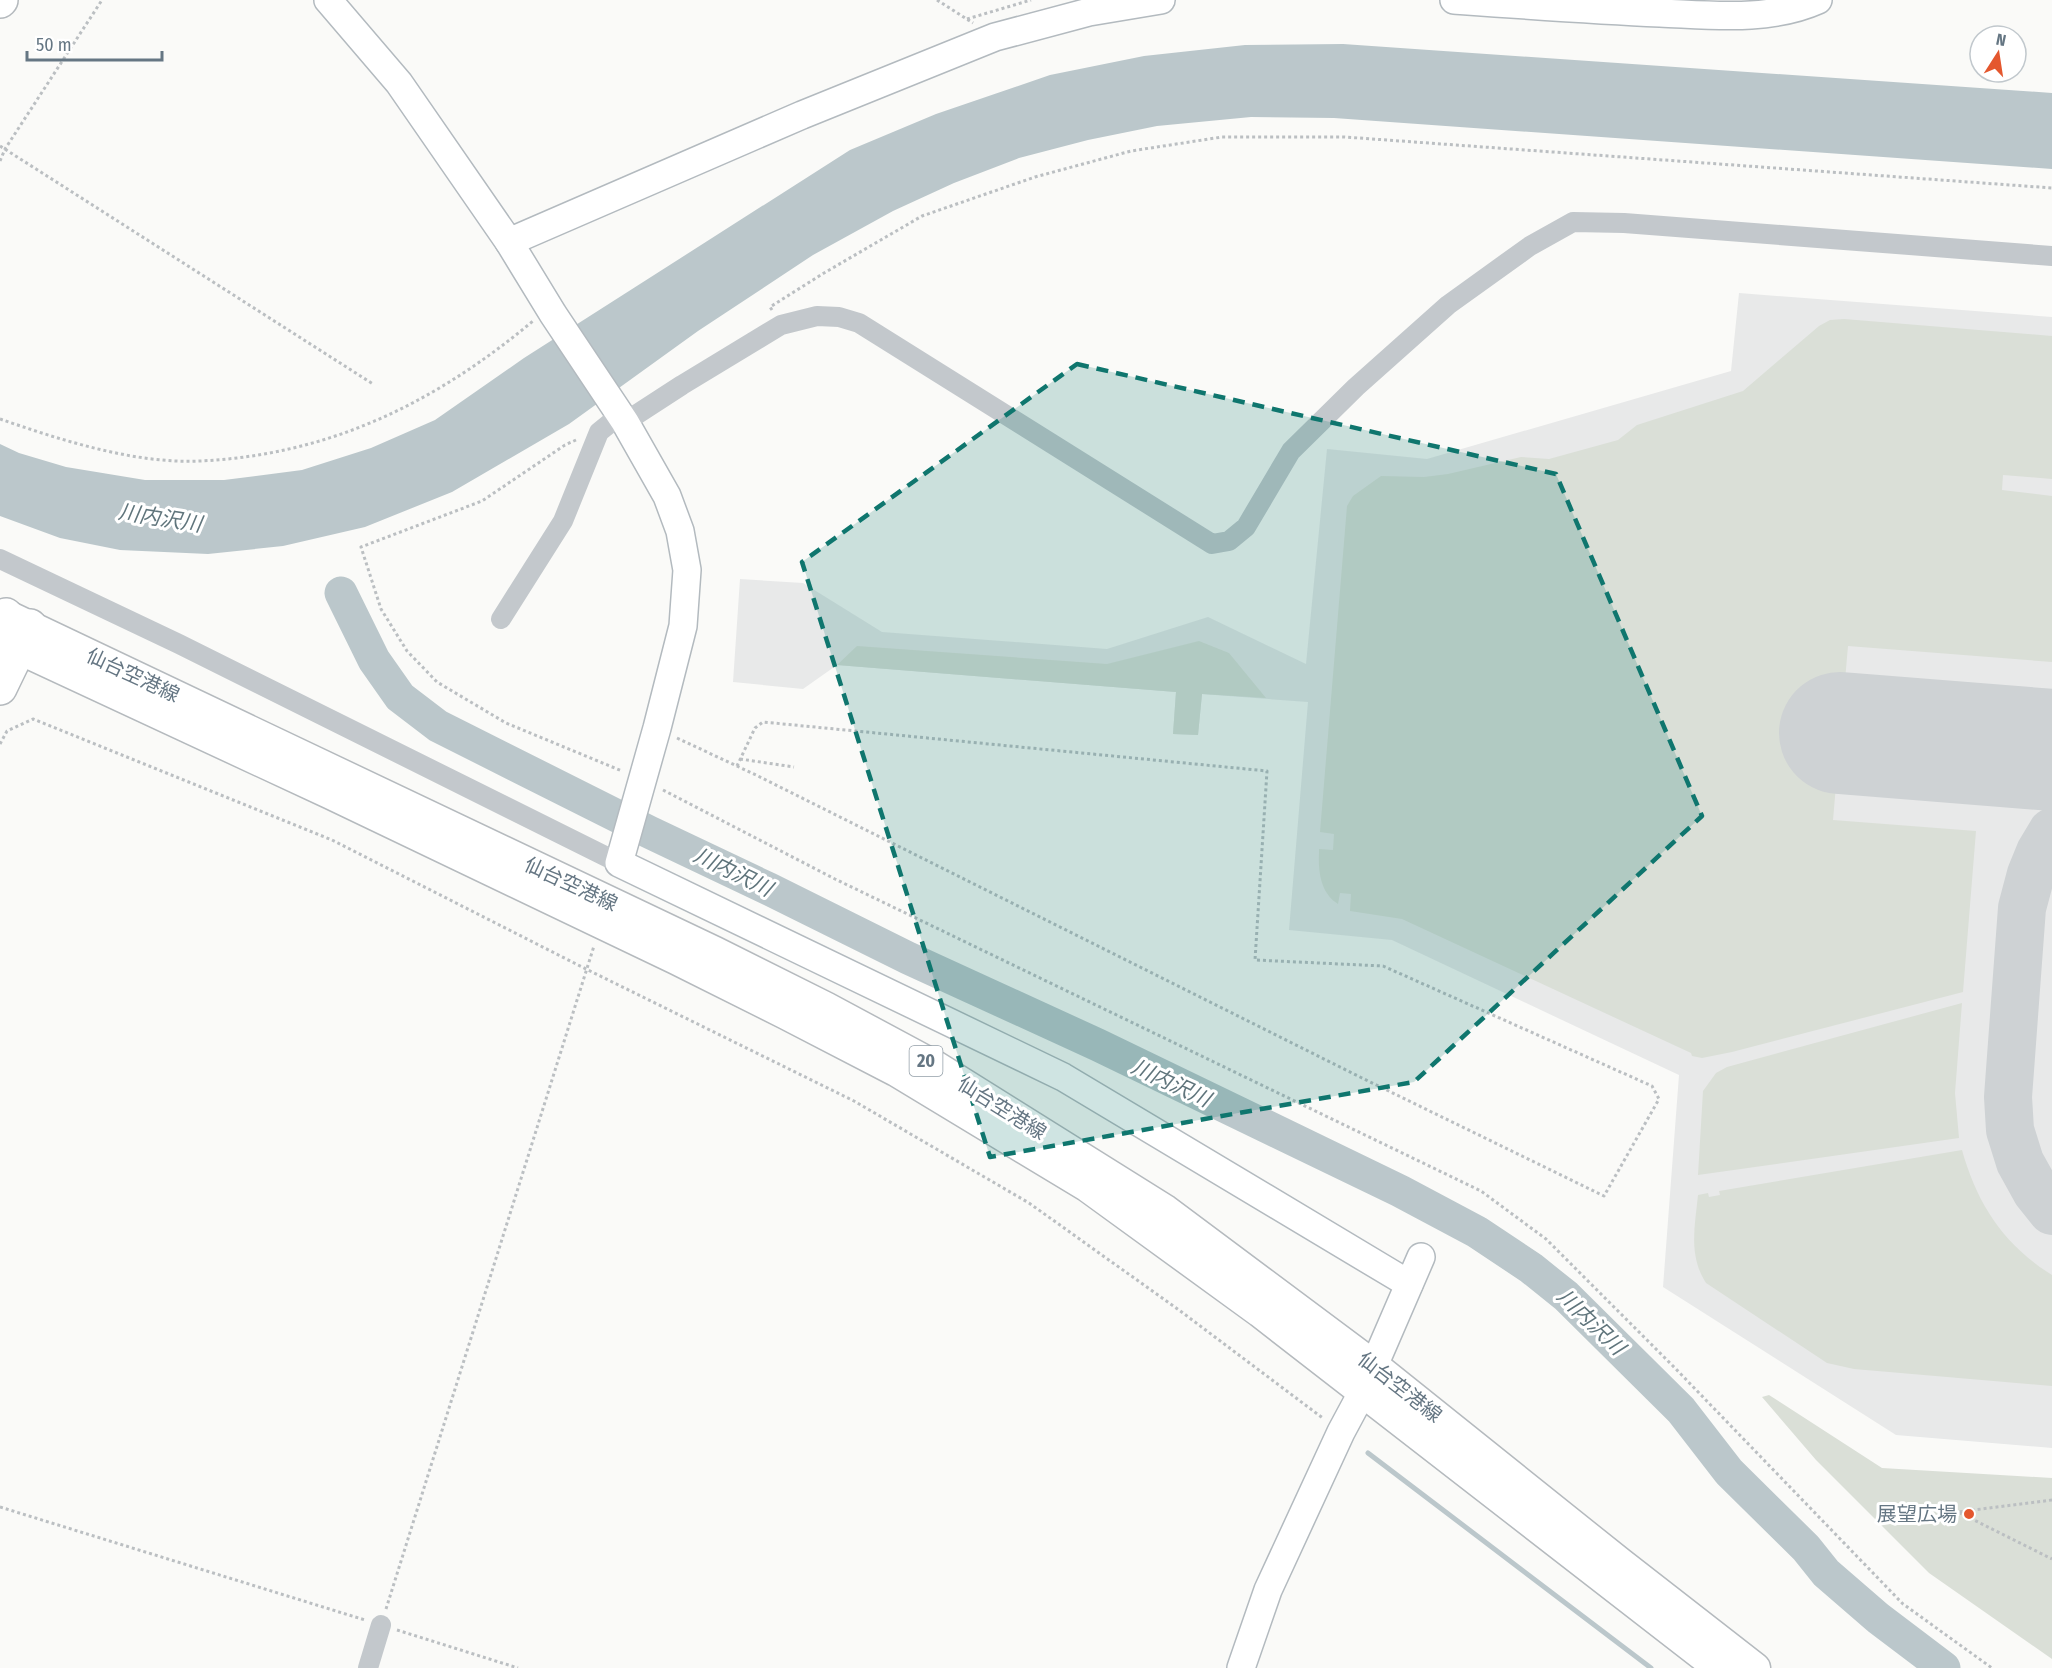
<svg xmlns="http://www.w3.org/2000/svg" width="2052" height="1668" viewBox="0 0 2052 1668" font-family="'Fira Sans Condensed','Noto Sans JP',sans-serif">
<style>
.built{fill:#e8e9e9}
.green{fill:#dadfd7}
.water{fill:#bbc7cb}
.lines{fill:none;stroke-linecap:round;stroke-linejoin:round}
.stream{stroke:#bbc7cb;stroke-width:5}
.river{stroke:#bbc7cb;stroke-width:33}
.taxiway{stroke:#ced2d4;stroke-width:48}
.runway{stroke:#ced2d4;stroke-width:122}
.secondary-casing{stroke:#b3babf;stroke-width:30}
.primary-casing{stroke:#b5babe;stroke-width:33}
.highway-casing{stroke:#b4b9bd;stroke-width:36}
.path{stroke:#bbbfc2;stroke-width:3;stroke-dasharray:3 3;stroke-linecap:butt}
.street{stroke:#c3c8cc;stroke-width:20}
.secondary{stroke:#fff;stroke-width:27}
.primary{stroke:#fff;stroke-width:30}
.highway{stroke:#fff;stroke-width:33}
.marked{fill:#0f766e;fill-opacity:0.2;stroke:#0f766e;stroke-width:4.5;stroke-dasharray:12 8;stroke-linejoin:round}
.poi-dot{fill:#e4572e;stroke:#fff;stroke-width:2}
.labels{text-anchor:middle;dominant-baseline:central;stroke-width:6;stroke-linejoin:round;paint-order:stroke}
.shield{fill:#fff;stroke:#939fa8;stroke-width:1.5}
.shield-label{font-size:18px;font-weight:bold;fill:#657683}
.street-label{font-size:20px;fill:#657683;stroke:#fff}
.poi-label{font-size:20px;fill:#657683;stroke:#fff;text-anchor:end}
.water-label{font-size:21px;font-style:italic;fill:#60757c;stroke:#fff}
</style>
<rect width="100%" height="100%" fill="#fafaf8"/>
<!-- built -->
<polygon class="built" points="1739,293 2052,317 2052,1448 1896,1435 1663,1287 1679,1075 1392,940 1289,930 1308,702 1202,694 1198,735 1173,734 1176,692 837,665 803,689 733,682 740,579 803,583 882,632 1107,649 1208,617 1306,664 1327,449 1427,459 1731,371"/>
<!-- green -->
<g class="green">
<path d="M1844 319 2052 336V479L2003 475 2002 490 2052 496V662L1848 646 1833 820 1976 831 1963 992 1732 1052 1702 1058 1692 1056 1691 1053 1402 919 1350 911 1351 894 1340 893 1338 904C1321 894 1318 872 1319 853V849L1333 850 1334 834 1320 832 1347 506 1353 496 1381 476 1424 477 1448 474 1521 457 1549 459 1618 440 1637 425 1743 391 1819 326 1830 320Z"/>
<polygon points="1199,641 1229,653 1266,698 1202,694 1198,735 1173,734 1176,692 837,665 857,646 1107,664"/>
<polygon points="1962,1003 1955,1093 1959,1138 1698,1175 1703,1091 1716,1073 1727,1067"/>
<path d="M1962 1150C1977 1204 2004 1245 2052 1275V1386L1854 1369 1827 1363 1706 1283C1688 1255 1695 1226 1698 1195L1708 1193 1709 1197 1720 1195 1719 1191Z"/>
<polygon points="1769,1395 1882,1468 2052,1478 2052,1659 1929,1573 1816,1460 1762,1397"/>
</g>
<!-- water -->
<polygon class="water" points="1343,44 2052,93 2052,169 1334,118 1251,117 1157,126 1088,140 1019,158 954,183 893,211 813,255 698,331 569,424 452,492 365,527 283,546 208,554 120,550 60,538 0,516 0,444 19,453 66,467 145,480 224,480 302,470 371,448 435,420 524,358 850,150 936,114 1050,75 1144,56 1245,45"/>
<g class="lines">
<!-- stream -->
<polyline class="stream" points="1368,1453 1651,1668"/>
<!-- river -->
<polyline class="river" points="341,593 374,660 400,697 438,726 649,832 769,889 908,958 1098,1045 1400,1191 1477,1232 1531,1268 1566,1296 1681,1410 1729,1472 1806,1548 1826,1573 1878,1618 1944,1668"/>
<!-- taxiway -->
<polyline class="taxiway" points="2052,832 2040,852 2031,874 2022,908 2008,1097 2010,1130 2020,1162 2036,1191 2052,1211"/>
<!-- runway -->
<polyline class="runway" points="1840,733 2052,750"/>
<defs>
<g id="secondary">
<polyline points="328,0 399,83 509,242 553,314 625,422 667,496 680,531 687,570 683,626 657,728 619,863 1063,1077 1409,1284"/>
<path d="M1454 0C1523 5 1591 10 1660 13 1711 15 1769 22 1818 0"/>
<polyline points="509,242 802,115 995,37 1089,12 1161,0"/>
<polyline points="1241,1668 1268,1590 1341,1432 1363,1391 1421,1257"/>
</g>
<g id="primary">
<polyline points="8,616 715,952 827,1008 935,1066 1165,1210 1374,1366 1620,1563 1755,1668"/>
<polyline points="0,640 331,794 676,959 786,1014 896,1071 1088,1187 1260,1312 1719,1668"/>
</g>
<g id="highway">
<polyline points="0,1 1,0"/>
<polyline points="0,627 6,615"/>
<polyline points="0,688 30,626"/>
</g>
</defs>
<!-- secondary casing -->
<use href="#secondary" class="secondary-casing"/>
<!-- primary casing -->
<use href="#primary" class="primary-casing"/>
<!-- highway casing -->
<use href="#highway" class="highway-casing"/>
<!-- path -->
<g class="path">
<polyline points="937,0 973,23"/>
<polyline points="967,19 1031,0"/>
<polyline points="0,146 373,384"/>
<polyline points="0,161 5,149 102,0"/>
<polyline points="772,310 770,307 824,273 922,216 1035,177 1131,151 1222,137 1345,137 2052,188"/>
<path d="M0 419C61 440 134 464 200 461 329 455 435 403 533 321"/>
<polyline points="576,440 565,445 482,501 361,547 381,609 407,651 437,682 506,723 622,771"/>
<polyline points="677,738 756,775 1362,1078 1604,1196 1659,1099 1652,1086 1383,966 1255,960 1267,771 763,722 755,728 737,766"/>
<polyline points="0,744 7,731 33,719 332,840 588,970 854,1101 1029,1203 1179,1310 1324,1419"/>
<polyline points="740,759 794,767"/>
<polyline points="663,790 835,879 1481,1191 1546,1239 1673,1366 1903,1604 1992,1668"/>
<polyline points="2052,1500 1958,1512 2052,1559"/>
<polyline points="0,1507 365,1620"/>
<polyline points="386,1609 594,946"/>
<polyline points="397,1630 518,1668"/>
</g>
<!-- street -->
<g class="street">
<polyline points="625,422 682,385 781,325 817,316 839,317 859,323 1212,544 1229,541 1246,527 1291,451 1356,387 1448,305 1530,246 1573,222 1624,223 2052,256"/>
<polyline points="0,559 179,644 619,863"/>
<polyline points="501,619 563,521 599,432 620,415"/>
<polyline points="368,1668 381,1625"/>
</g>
<!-- secondary -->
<use href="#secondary" class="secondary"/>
<!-- primary -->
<use href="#primary" class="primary"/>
<!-- highway -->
<use href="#highway" class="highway"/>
</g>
<!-- marked area -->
<path class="marked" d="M1077 364 1556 474 1702 816 1414 1082 990 1157 802 562Z"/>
<!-- markers -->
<circle class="poi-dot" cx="1969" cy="1514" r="6"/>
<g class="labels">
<!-- shield labels -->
<rect class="shield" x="909.5" y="1046" width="33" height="30" rx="4.5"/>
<g class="shield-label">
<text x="926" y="1061">20</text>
</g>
<!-- street labels -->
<g class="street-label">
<text transform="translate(133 675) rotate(25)">仙台空港線</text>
<text transform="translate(571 884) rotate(25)">仙台空港線</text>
<text transform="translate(1002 1108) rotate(32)">仙台空港線</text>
<text transform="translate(1400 1387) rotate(38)">仙台空港線</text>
</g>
<!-- poi labels -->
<g class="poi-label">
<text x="1957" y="1514">展望広場</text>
</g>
<!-- water labels -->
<g class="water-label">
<text transform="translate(160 518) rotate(9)">川内沢川</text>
<text transform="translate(733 872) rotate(26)">川内沢川</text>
<text transform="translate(1171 1083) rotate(25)">川内沢川</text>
<text transform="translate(1591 1322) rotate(44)">川内沢川</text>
</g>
</g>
<!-- north arrow -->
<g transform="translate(1998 54) rotate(12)"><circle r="28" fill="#ffffff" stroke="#c1c8cd" stroke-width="1.5"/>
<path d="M0-4.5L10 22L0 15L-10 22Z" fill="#e4572e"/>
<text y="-9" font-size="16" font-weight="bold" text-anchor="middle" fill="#657683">N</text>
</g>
<!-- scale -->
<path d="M27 51v9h135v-9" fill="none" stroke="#657683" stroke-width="3"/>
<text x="36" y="51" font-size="18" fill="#657683" stroke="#ffffff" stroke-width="4.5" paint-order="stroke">50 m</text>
</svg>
